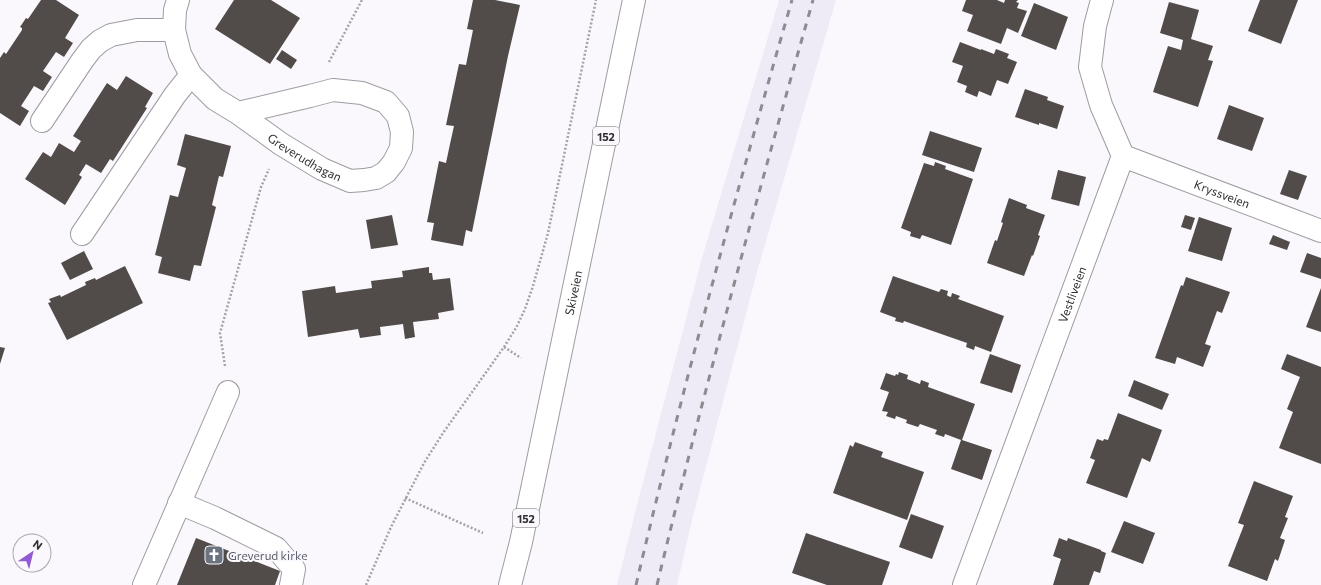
<svg xmlns="http://www.w3.org/2000/svg" width="1321" height="585" viewBox="0 0 1321 585" font-family="Commissioner,sans-serif">
<style>
.built{fill:#eeebf7}
.building{fill:#514c4a}
.lines{fill:none;stroke-linecap:round;stroke-linejoin:round}
.minor-casing{stroke:#9d9ca1;stroke-width:24}
.major-casing{stroke:#9d9ca1;stroke-width:24}
.path{stroke:#a4a2a6;stroke-width:2.5;stroke-dasharray:2 2;stroke-linecap:butt}
.minor{stroke:#fff;stroke-width:22}
.major{stroke:#fff;stroke-width:22}
.rail{stroke:#8d8b8f;stroke-width:3;stroke-dasharray:7 7;stroke-linecap:butt}
.labels{text-anchor:middle;dominant-baseline:central;stroke-width:4;stroke-linejoin:round;paint-order:stroke}
.shield{fill:#faf8fd;stroke:#6d6c6f;stroke-width:1}
.shield-label{font-size:11px;font-weight:bold;fill:#313032}
.street-label{font-size:12px;fill:#313032;stroke:#faf8fd}
.worship-label{font-size:12px;fill:#5b616d;stroke:#faf8fd;text-anchor:start}
</style>
<rect width="100%" height="100%" fill="#faf8fd"/>
<!-- built -->
<polygon class="built" points="779,0 836,0 757,272 693,516 677,585 617,585 638,501 702,258"/>
<!-- building -->
<g class="building">
<polygon points="41,0 56,0 79,15 65,38 73,43 64,57 56,52 43,71 52,77 43,91 34,86 21,106 29,111 20,126 0,113 0,58 4,52 6,54 22,30 22,28 20,27 26,18 28,19"/>
<polygon points="234,0 271,0 300,18 270,64 215,29"/>
<polygon points="473,0 495,0 520,5 508,56 472,232 466,230 463,246 431,240 434,223 427,222 439,161 446,163 450,144 454,126 446,125 459,64 466,65 473,30 467,29"/>
<polygon points="966,0 997,0 1004,3 1005,0 1018,0 1016,2 1019,3 1017,8 1027,11 1018,33 1007,28 1001,44 967,31 973,15 962,11"/>
<polygon points="1260,0 1298,0 1281,44 1248,31"/>
<polygon points="1169,2 1199,10 1191,39 1213,46 1208,60 1213,61 1198,107 1153,92 1168,46 1181,50 1183,40 1160,33"/>
<polygon points="1034,3 1068,17 1056,50 1021,36"/>
<polygon points="960,42 981,50 981,49 994,54 996,49 1009,54 1007,58 1017,62 1008,84 997,80 991,96 979,91 977,97 965,92 967,86 957,82 963,66 952,62"/>
<polygon points="282,50 297,60 291,69 276,59"/>
<polygon points="126,76 153,93 145,107 147,108 113,161 110,159 101,173 86,164 79,175 82,177 65,205 25,179 43,152 51,157 59,143 74,152 81,141 73,136 107,83 117,90"/>
<polygon points="1025,89 1048,97 1047,100 1064,106 1057,129 1039,123 1039,125 1015,117"/>
<polygon points="1229,105 1264,118 1252,151 1217,139"/>
<polygon points="930,131 982,148 974,172 922,155"/>
<polygon points="185,134 231,146 223,177 219,176 212,205 216,207 201,266 194,265 190,281 158,273 162,257 155,255 170,195 178,197 186,168 177,165"/>
<polygon points="935,162 946,166 945,169 973,179 951,245 922,235 920,239 910,236 911,232 901,228 924,163 934,166"/>
<polygon points="1058,170 1086,177 1079,206 1051,199"/>
<polygon points="1289,170 1307,176 1298,200 1280,194"/>
<polygon points="1009,198 1027,205 1026,208 1045,215 1038,235 1040,236 1033,256 1032,255 1024,276 987,263 995,240 997,241 1003,223 1001,222"/>
<polygon points="392,215 398,245 371,249 366,220"/>
<polygon points="1185,215 1195,218 1191,230 1181,227"/>
<polygon points="1199,217 1232,228 1222,261 1188,251"/>
<polygon points="1273,235 1290,242 1287,250 1269,244"/>
<polygon points="84,251 93,269 70,280 61,263"/>
<polygon points="1307,253 1321,258 1321,279 1300,272"/>
<polygon points="125,266 143,303 67,340 48,303 51,302 49,299 60,295 61,297 86,285 85,282 95,278 96,280"/>
<polygon points="429,267 429,273 432,273 433,280 450,278 454,310 438,313 439,319 413,322 415,337 405,339 403,324 380,327 381,335 360,338 358,329 308,337 302,291 335,286 336,293 372,288 371,281 403,277 402,271"/>
<polygon points="893,276 939,292 941,289 948,291 947,295 948,296 951,297 952,293 960,296 958,299 1004,316 991,352 975,346 974,350 966,347 967,343 904,321 903,323 895,321 896,318 880,312"/>
<polygon points="1186,277 1230,292 1222,313 1217,311 1205,344 1211,346 1203,367 1177,357 1175,364 1155,358 1181,285 1183,286"/>
<polygon points="1321,288 1321,332 1306,327"/>
<polygon points="0,347 5,348 0,364"/>
<polygon points="990,354 1021,365 1012,393 980,383"/>
<polygon points="1287,354 1321,367 1321,464 1279,448 1293,412 1287,409 1300,377 1281,369"/>
<polygon points="899,372 908,375 907,379 920,384 921,380 929,383 928,387 975,404 962,440 992,450 982,480 951,469 961,440 945,434 944,437 935,434 937,430 920,424 918,427 906,423 907,420 896,416 895,419 886,416 888,412 882,411 889,392 880,389 886,373 895,376 896,374 898,375"/>
<polygon points="1134,380 1169,394 1162,410 1128,396"/>
<polygon points="1118,413 1162,430 1150,462 1142,458 1127,498 1086,483 1095,460 1090,458 1097,439 1103,441 1104,439 1108,440"/>
<polygon points="855,442 883,452 881,457 924,472 907,520 833,493 850,445 853,447"/>
<polygon points="1254,481 1293,496 1285,517 1288,518 1280,538 1285,540 1278,561 1275,559 1267,581 1228,566 1244,525 1238,523"/>
<polygon points="911,514 944,526 932,559 899,547"/>
<polygon points="1124,521 1155,533 1143,564 1111,552"/>
<polygon points="806,533 890,562 882,585 827,585 792,573"/>
<polygon points="196,538 280,571 275,585 177,585"/>
<polygon points="1059,538 1067,541 1068,538 1101,550 1101,551 1106,553 1100,573 1094,571 1089,585 1053,585 1061,559 1053,556"/>
</g>
<g class="lines">
<defs>
<g id="minor">
<path id="s1" d="M178 0 175 10 174 30 180 54 191 75 215 99 238 113 281 144 322 169 350 181 364 180 376 178 386 172 394 162 401 148 402 132 398 116 386 102 362 93 333 90 310 96 238 113"/>
<polyline points="42,121 82,61 91,49 100,41 111,35 137,30 174,30"/>
<path id="s2" d="M1123 156 1321 231"/>
<polyline points="82,234 175,95 191,75"/>
<polyline points="179,503 215,518 276,548 294,569 291,585"/>
<polyline points="144,585 228,392"/>
<path id="s3" d="M964 585 1123 156 1101 105 1090 67 1095 26 1102 0"/>
</g>
<g id="major">
<path id="s4" d="M510 585 521 542 634 0"/>
</g>
</defs>
<!-- minor casing -->
<use href="#minor" class="minor-casing"/>
<!-- major casing -->
<use href="#major" class="major-casing"/>
<!-- path -->
<g class="path">
<polyline points="329,62 362,0"/>
<polyline points="504,347 521,358"/>
<polyline points="225,366 220,333 261,187 269,169"/>
<polyline points="405,498 483,533"/>
<polyline points="366,585 391,527 424,463 443,433 504,347 516,328 525,309 533,286 548,233 596,0"/>
</g>
<!-- minor -->
<use href="#minor" class="minor"/>
<!-- major -->
<use href="#major" class="major"/>
<!-- rail -->
<g class="rail">
<path d="M636 585C682 389 736 194 792 0"/>
<path d="M657 585C704 389 758 194 813 0"/>
</g>
</g>
<!-- icons -->
<defs>
<symbol id="church-square" viewBox="-11 -11 22 22"><rect x="-9" y="-9" width="18" height="18" rx="4" fill="#6b7280" stroke="#faf8fd"/><path d="M-1.2-6h2.4v3.5h3.3v2.4h-3.3V6h-2.4V-.1h-3.3v-2.4h3.3Z" fill="#fff"/></symbol>
</defs>
<g fill-rule="evenodd">
<use href="#church-square" x="203" y="544" width="22" height="22"/>
</g>
<g class="labels">
<!-- shield labels -->
<g class="shield">
<rect x="593" y="127" width="26" height="18" rx="3"/>
<rect x="513" y="509" width="26" height="18" rx="3"/>
</g>
<g class="shield-label">
<text x="606" y="136">152</text>
<text x="526" y="518">152</text>
</g>
<!-- street labels -->
<g class="street-label">
<text stroke="none"><textPath href="#s1" startOffset="220">Greverudhagan</textPath></text>
<text stroke="none"><textPath href="#s2" startOffset="106">Kryssveien</textPath></text>
<text stroke="none"><textPath href="#s4" startOffset="299">Skiveien</textPath></text>
<text stroke="none"><textPath href="#s3" startOffset="310">Vestliveien</textPath></text>
</g>
<!-- worship labels -->
<g class="worship-label">
<text x="228" y="555">Greverud kirke</text>
</g>
</g>
<!-- north arrow -->
<g transform="translate(32 553) rotate(35)"><circle r="19" fill="#faf8fd" stroke="#aaa8ac"/>
<path d="M0-3L7 15L0 10L-7 15Z" fill="#935bd3"/>
<text y="-6" font-size="11" font-weight="bold" text-anchor="middle" fill="#313032">N</text>
</g>
</svg>
